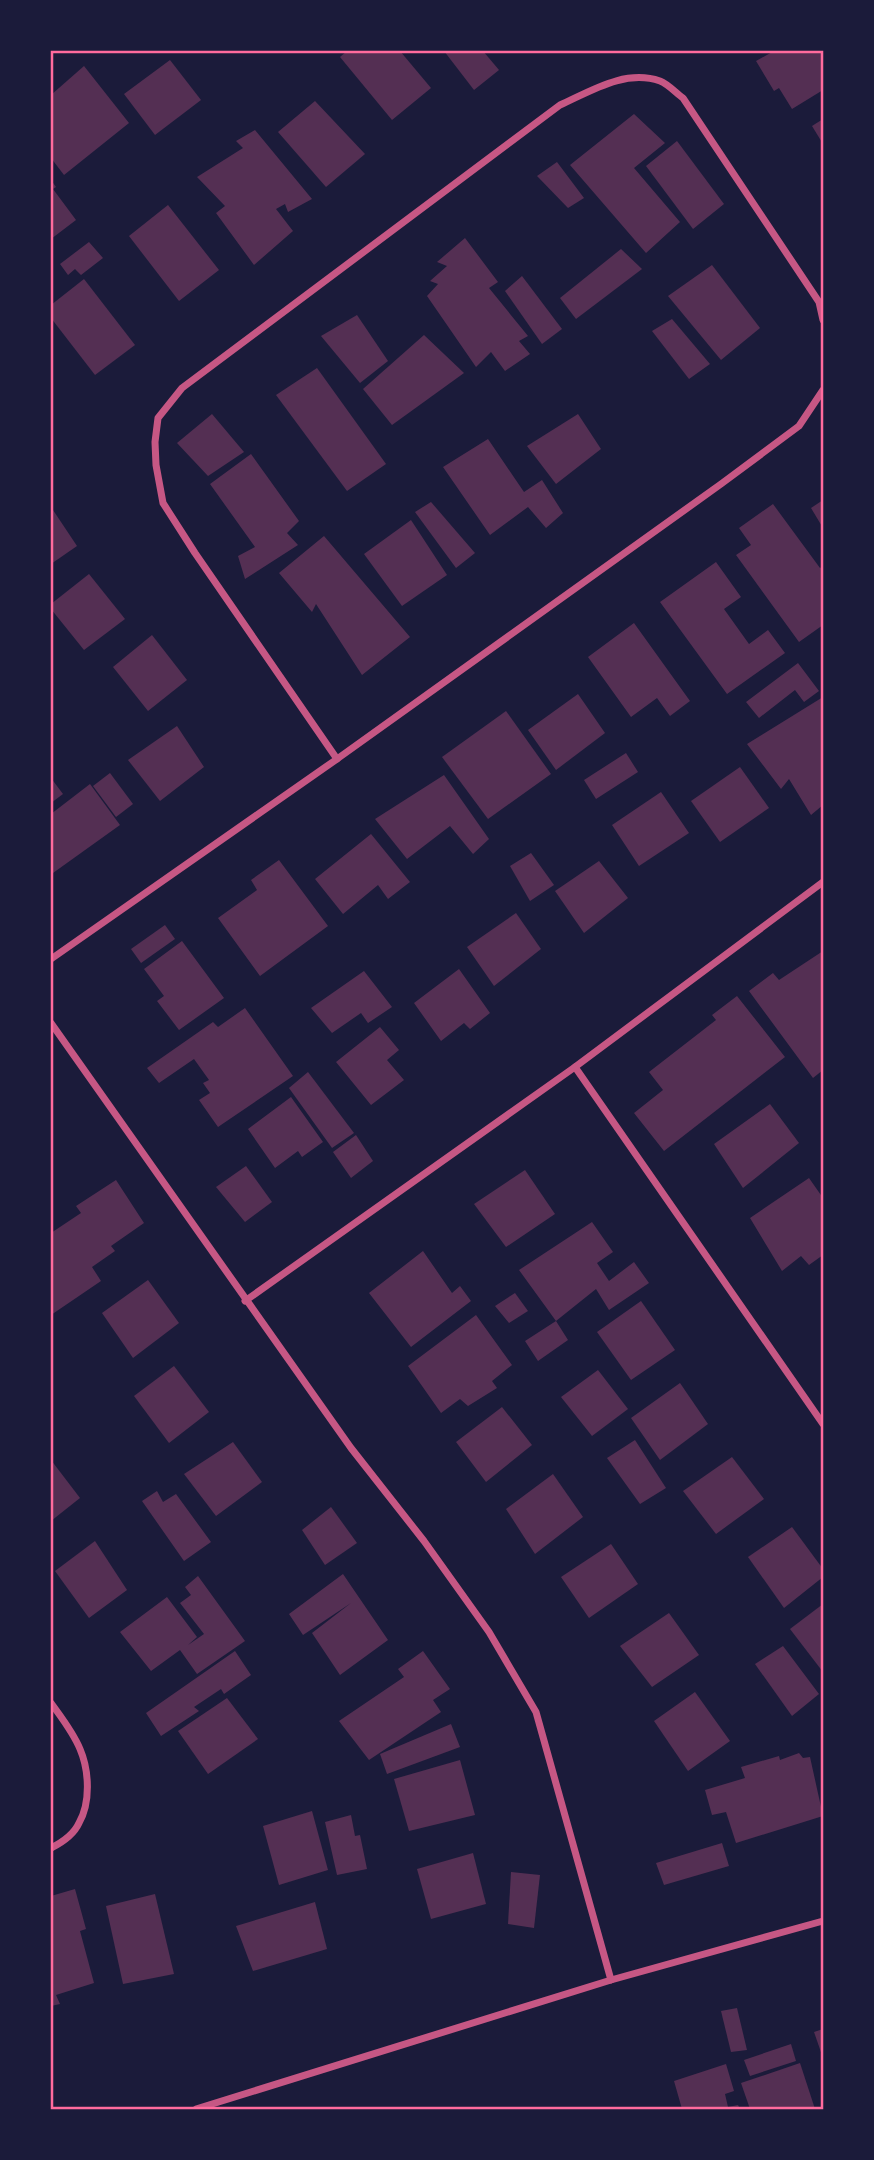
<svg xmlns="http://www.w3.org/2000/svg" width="874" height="2160" viewBox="0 0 874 2160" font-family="Arial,sans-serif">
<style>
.building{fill:#542f53}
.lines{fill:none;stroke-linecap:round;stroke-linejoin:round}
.minor{stroke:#c65784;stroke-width:7}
.neatline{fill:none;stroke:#ff6b9d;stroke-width:2.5}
</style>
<rect width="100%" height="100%" fill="#1b1b3a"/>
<!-- building -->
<g class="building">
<polygon points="347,51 400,51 431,88 392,120 340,57"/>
<polygon points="444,51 483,51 499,70 474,90"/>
<polygon points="774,51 823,51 823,90 792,109 779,88 774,91 756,61"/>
<polygon points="170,60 201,100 155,135 124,94"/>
<polygon points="84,66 129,123 64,175 51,158 51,95"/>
<polygon points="315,101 365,154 326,187 278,132"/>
<polygon points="634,114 665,143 634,168 680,222 646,253 570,165"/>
<polygon points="823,119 823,144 812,126"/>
<polygon points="255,130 312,199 288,212 285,204 276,209 293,231 254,265 216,213 225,206 197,177 243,148 236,141"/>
<polygon points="677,141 724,204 693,229 646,166"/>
<polygon points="557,162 584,198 568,208 537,176"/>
<polygon points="51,180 56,187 53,189 76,220 51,239"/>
<polygon points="168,205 219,270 179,301 129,236"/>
<polygon points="465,238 498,282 489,288 528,336 519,341 530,354 505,371 491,352 476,367 427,296 438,284 430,281 447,266 437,262"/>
<polygon points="89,242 103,258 81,275 75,269 68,275 60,264"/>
<polygon points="621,249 642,269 576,319 560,298"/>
<polygon points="712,265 760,328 721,360 668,296"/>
<polygon points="522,276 562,329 542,344 505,291"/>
<polygon points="84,279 135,345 95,375 51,318 51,305"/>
<polygon points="357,315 388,361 360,383 321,336"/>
<polygon points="672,319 710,364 689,379 652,331"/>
<polygon points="424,335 464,373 392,425 363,389"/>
<polygon points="317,368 386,464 347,491 276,395"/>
<polygon points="212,414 244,452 208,476 177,443"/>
<polygon points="578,414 601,449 556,484 527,446"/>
<polygon points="488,439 524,492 542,480 563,513 546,528 528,507 490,535 443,467"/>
<polygon points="251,454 299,521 287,533 298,545 245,579 238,556 255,547 210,484"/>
<polygon points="823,500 823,528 811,508"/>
<polygon points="431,502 475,553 456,568 415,512"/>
<polygon points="773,504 820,568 823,566 823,625 799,642 736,555 751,545 739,528"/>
<polygon points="51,507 77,546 51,564"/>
<polygon points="411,520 447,575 402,606 364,554"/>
<polygon points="324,536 410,637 362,675 316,604 312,612 279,573"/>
<polygon points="716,562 741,597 724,609 749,644 768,630 785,653 727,694 660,602"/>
<polygon points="89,574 125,619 84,650 51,609 51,604"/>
<polygon points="634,623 690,701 670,716 657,698 631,717 588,657"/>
<polygon points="152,635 187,680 148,711 113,667"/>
<polygon points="798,663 819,691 804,702 795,690 759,718 746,702"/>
<polygon points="578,694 605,733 556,770 528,730"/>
<polygon points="823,697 823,805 811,815 789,779 781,789 747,744"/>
<polygon points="506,711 551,774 488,819 442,757"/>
<polygon points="177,726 204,767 160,801 128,760"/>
<polygon points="626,753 638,772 596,799 584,780"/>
<polygon points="740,767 769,808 720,842 691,801"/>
<polygon points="110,773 133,804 116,817 93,786"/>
<polygon points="444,775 489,839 473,854 450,826 407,859 375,819"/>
<polygon points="51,778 63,794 51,803"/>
<polygon points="90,784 120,825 53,873 51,869 51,814"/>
<polygon points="661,792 689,833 639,866 612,825"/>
<polygon points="371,834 410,882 388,899 378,885 343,914 315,879"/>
<polygon points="531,853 554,885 530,901 510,866"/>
<polygon points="279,860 328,926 260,976 218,918 257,890 251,880"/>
<polygon points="599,861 628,898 584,933 555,891"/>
<polygon points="516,913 541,949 494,986 467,947"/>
<polygon points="165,925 175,939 141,963 131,949"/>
<polygon points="182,941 224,998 179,1030 157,1001 164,996 144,969"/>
<polygon points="823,951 823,1070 813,1078 749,991 773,973 779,980"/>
<polygon points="459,969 490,1013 470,1029 464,1023 441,1041 414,1003"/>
<polygon points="364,971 392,1007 368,1023 361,1013 332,1033 311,1008"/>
<polygon points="737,996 785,1057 664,1151 634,1113 663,1090 649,1072 716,1020 712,1015"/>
<polygon points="245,1008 293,1076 218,1127 199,1100 210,1093 203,1083 209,1080 194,1059 159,1083 147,1068 213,1022 218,1027"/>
<polygon points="380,1027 399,1050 387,1060 404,1080 371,1105 336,1062"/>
<polygon points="308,1072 354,1133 332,1148 289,1088"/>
<polygon points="291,1097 323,1142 302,1157 298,1151 275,1168 248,1129"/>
<polygon points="770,1104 799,1143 743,1188 714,1144"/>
<polygon points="356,1135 373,1161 351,1178 333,1152"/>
<polygon points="246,1166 272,1202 245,1222 216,1187"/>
<polygon points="525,1170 555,1214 506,1247 474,1204"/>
<polygon points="809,1178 823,1198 823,1255 809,1265 801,1256 782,1271 750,1218"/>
<polygon points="116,1180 144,1223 111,1246 115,1251 92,1267 101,1281 51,1315 51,1233 81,1213 76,1206"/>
<polygon points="592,1222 613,1252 597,1263 609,1281 634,1262 649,1283 609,1310 596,1289 556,1321 568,1340 538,1361 525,1341 556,1321 519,1270"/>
<polygon points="423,1251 452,1293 460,1286 471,1301 411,1347 369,1293"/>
<polygon points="148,1280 179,1323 133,1358 102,1313"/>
<polygon points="515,1293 528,1311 509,1323 495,1306"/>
<polygon points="641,1301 675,1350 631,1380 597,1332"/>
<polygon points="476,1315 512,1365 492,1381 497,1388 468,1406 460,1399 441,1413 408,1366"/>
<polygon points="174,1366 209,1412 169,1443 134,1396"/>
<polygon points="598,1370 628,1409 592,1436 561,1397"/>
<polygon points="680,1383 708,1424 660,1460 631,1418"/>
<polygon points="502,1407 532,1445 486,1482 456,1442"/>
<polygon points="635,1440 666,1488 640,1504 607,1458"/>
<polygon points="233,1442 262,1482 216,1516 184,1474"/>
<polygon points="732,1457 764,1499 716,1534 683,1491"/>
<polygon points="51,1460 80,1498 51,1521"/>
<polygon points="553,1474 583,1517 535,1554 506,1509"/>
<polygon points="157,1491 163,1502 176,1494 211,1542 184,1561 142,1501"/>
<polygon points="331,1507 357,1543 325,1565 302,1530"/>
<polygon points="792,1527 823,1569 823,1577 784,1608 748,1557"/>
<polygon points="95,1541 127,1590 89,1618 55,1571"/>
<polygon points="611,1544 638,1584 589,1618 561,1577"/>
<polygon points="343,1574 388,1640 340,1675 312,1633 351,1603 303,1635 289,1614"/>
<polygon points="198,1576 245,1641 197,1674 180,1650 151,1671 120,1632 167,1597 197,1637 188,1645 204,1634 180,1603 191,1595 185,1587"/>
<polygon points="823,1604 823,1672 790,1629"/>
<polygon points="669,1613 699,1655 652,1687 620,1646"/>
<polygon points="783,1646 819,1694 792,1716 755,1664"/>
<polygon points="235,1651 251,1675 224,1694 221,1689 194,1707 199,1711 161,1736 146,1713"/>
<polygon points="423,1651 450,1689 433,1700 441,1712 369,1760 339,1721 404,1677 398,1669"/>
<polygon points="695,1692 730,1741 688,1771 654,1721"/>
<polygon points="227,1698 258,1739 208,1774 178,1731"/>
<polygon points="451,1724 460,1747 387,1774 380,1754"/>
<polygon points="799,1753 803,1758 810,1757 823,1816 736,1843 726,1812 712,1815 705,1790 745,1778 741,1767 779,1756 780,1760"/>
<polygon points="460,1760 475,1815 409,1831 394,1779"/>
<polygon points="312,1811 328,1870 279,1885 263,1826"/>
<polygon points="351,1815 355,1836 360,1835 367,1869 337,1875 325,1822"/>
<polygon points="722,1843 729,1866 664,1885 656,1863"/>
<polygon points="473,1853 486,1904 431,1919 417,1869"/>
<polygon points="511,1872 540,1875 534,1928 508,1924"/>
<polygon points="75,1889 86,1929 80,1931 94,1983 56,1995 60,2004 51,2006 51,1896"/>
<polygon points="155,1894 174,1974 123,1984 106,1906"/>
<polygon points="315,1902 327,1949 253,1971 236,1926"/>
<polygon points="737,2008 747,2050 731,2052 721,2011"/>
<polygon points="823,2029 823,2058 814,2032"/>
<polygon points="791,2044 796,2061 750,2076 744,2060"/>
<polygon points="800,2063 815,2109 750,2109 741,2083"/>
<polygon points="726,2064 734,2091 725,2094 728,2107 738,2105 740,2109 682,2109 674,2081"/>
</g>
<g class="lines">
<!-- minor -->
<g class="minor">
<path d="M337 759 195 553 163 503 156 465 155 442 158 418 182 388 560 105C591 91 625 69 660 81 668 84 676 93 683 98L819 302 823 320"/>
<polyline points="51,959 337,759 721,484 799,426 823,390"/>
<polyline points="51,1023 351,1448 424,1541 489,1632 536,1712 611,1980"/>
<polyline points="575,1067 823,1424"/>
<polyline points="245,1301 575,1067 823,882"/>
<path d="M51 1703C61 1717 73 1732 80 1749 89 1770 91 1802 79 1823 74 1834 61 1843 51 1848"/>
<polyline points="196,2109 611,1980 823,1921"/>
</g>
</g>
<!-- border -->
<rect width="874" height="2160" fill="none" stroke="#1b1b3a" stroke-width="105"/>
<rect x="52" y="52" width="770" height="2056" class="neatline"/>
</svg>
